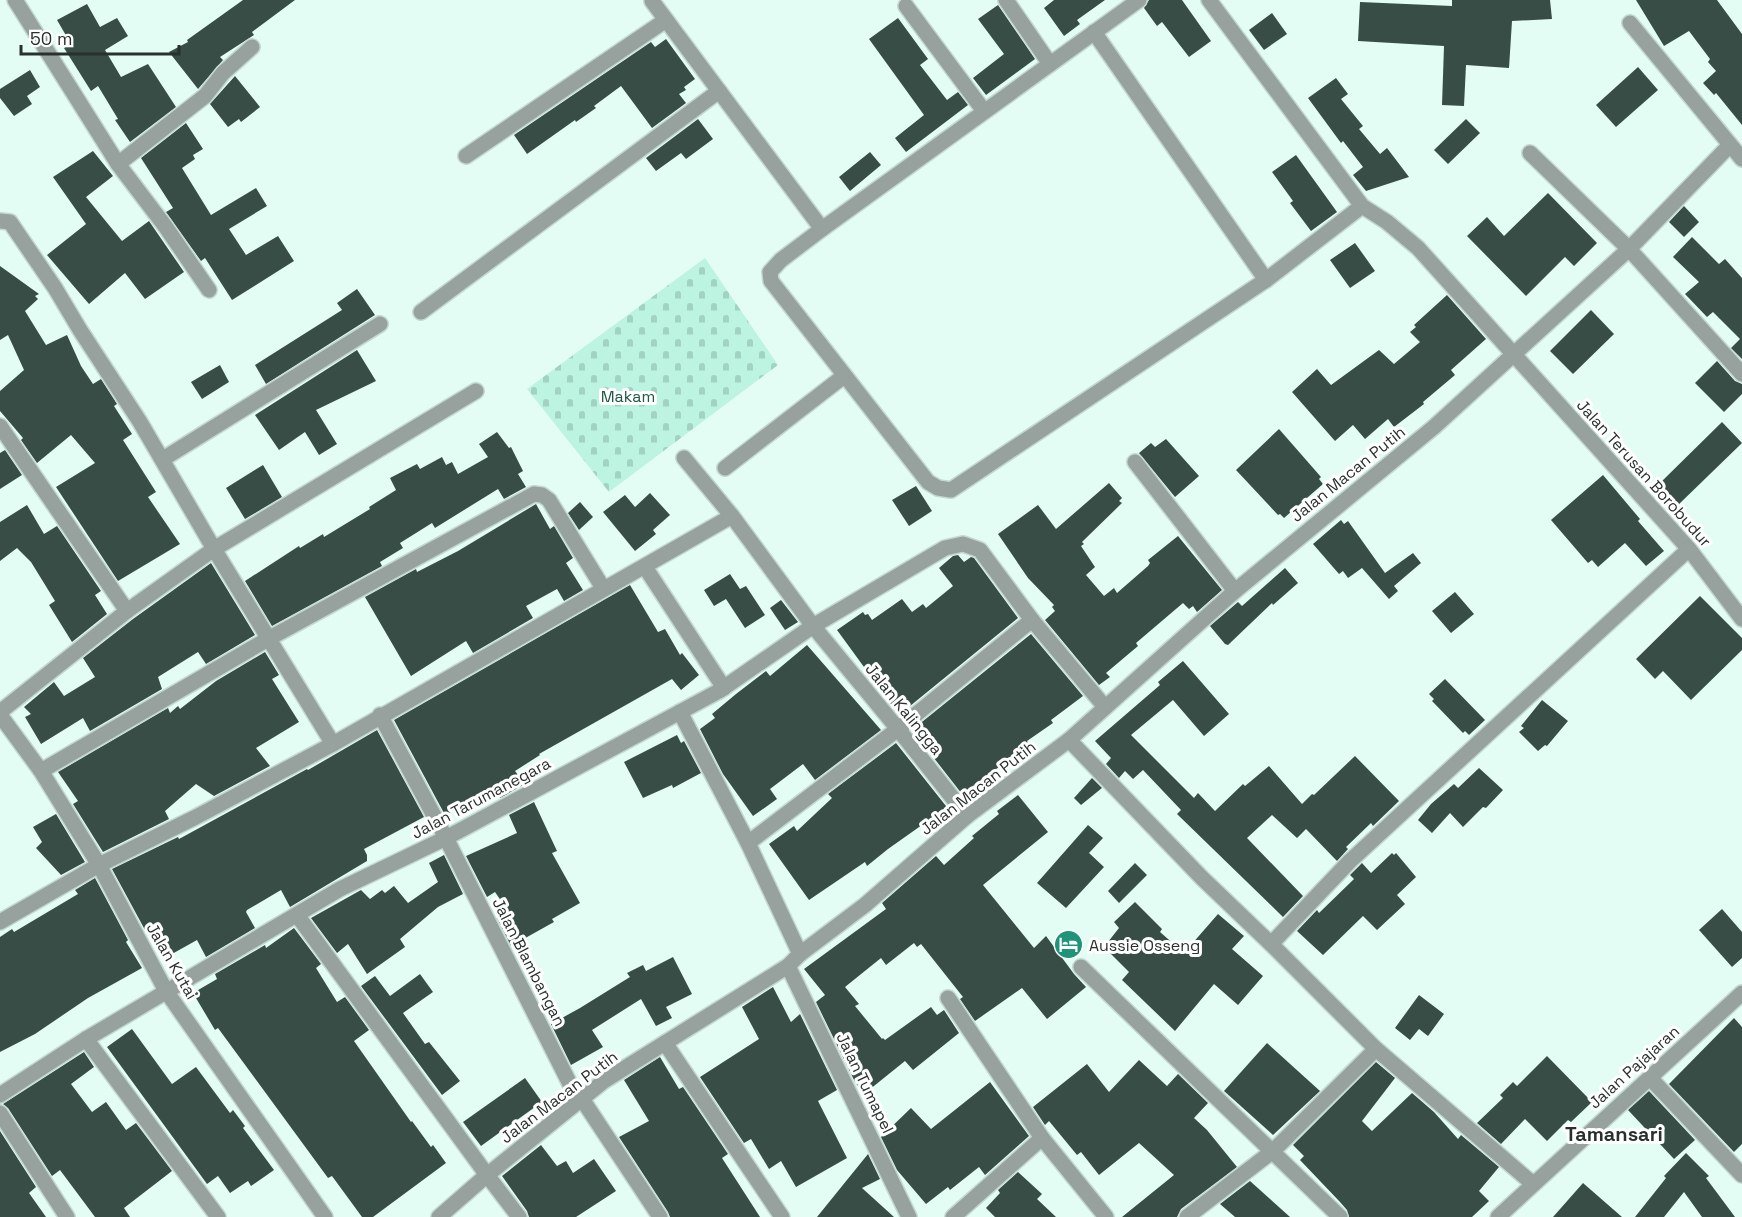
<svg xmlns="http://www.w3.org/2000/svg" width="1742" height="1217" viewBox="0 0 1742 1217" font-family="'Space Grotesk',sans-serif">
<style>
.cemetery{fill:url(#cemetery-stones)}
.building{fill:#384d46}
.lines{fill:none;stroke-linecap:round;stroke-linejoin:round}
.street-casing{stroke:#c2d8d0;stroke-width:18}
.street{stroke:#97a19d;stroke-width:15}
.labels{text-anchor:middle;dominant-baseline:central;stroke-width:6;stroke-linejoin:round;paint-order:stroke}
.park-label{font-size:16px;fill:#225647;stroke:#fff}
.street-label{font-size:16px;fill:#28312e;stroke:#fff}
.poi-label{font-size:16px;fill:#28312e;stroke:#fff;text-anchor:start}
.quarter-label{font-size:20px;font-weight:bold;fill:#28312e;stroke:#fff}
</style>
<defs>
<pattern id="cemetery-stones" width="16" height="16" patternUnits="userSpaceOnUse" patternTransform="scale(1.5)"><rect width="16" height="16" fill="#bcf4e1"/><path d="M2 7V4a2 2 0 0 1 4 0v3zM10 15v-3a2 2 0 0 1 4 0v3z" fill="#a2d2c1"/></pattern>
</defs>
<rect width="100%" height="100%" fill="#e4fdf4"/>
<!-- cemetery -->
<polygon class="cemetery" points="705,258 778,365 609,492 527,389"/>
<!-- building -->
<g class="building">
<polygon points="243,0 295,0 252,32 254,35 220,57 223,60 198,89 169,52 188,42 187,40"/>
<polygon points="1054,0 1105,0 1077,20 1080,24 1064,36 1044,8"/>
<polygon points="1149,0 1182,0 1211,41 1189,57 1162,22 1157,26 1144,8"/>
<polygon points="1452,0 1550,0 1552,19 1512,21 1509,68 1466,65 1464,106 1442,105 1444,46 1358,41 1360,2 1452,6"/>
<polygon points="1636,0 1717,0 1742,34 1742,125 1716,93 1714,95 1703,83 1716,71 1708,62 1710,59 1689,31 1664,46"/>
<polygon points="87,4 100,27 117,18 128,36 105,50 121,77 148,64 176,107 130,142 115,120 118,119 98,86 91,91 64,48 71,44 57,20"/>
<polygon points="998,5 1035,59 986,95 973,78 1004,54 978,19"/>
<polygon points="1272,13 1287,34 1264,50 1249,30"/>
<polygon points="898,18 928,59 920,65 947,100 958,92 968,105 906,152 895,138 924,115 869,39"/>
<polygon points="666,39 695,79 684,87 686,90 679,94 686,103 652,128 621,86 594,106 596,108 576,122 575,120 527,154 514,135 651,42 655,47"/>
<polygon points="1638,67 1658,90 1616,127 1596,105"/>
<polygon points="30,70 40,87 27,96 32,104 14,116 0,98 0,89"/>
<polygon points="235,76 260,107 241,122 239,119 228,127 210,104"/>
<polygon points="1336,78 1348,94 1341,99 1363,126 1359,129 1380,154 1387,148 1409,177 1366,191 1353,175 1363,167 1343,141 1341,143 1308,98"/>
<polygon points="698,119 713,139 686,159 681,153 656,171 646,158"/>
<polygon points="1466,119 1480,133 1448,164 1434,150"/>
<polygon points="186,123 203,149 193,155 195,159 182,168 211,215 256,188 267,206 229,229 246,255 278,236 294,261 232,300 205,258 201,261 166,212 173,208 141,158"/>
<polygon points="93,151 113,176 86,197 122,241 149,221 184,272 145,299 125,273 89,304 47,255 86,224 53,177"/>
<polygon points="870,152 881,165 850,191 839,177"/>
<polygon points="1296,155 1337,212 1311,231 1290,203 1293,201 1272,172"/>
<polygon points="1548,193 1597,243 1574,266 1565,257 1526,296 1467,236 1487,217 1504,236"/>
<polygon points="1684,206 1699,222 1684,237 1669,222"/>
<polygon points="1692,237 1719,264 1725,259 1742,278 1742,359 1731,348 1740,339 1713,312 1707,317 1685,294 1699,282 1673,257"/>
<polygon points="1355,243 1375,271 1350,288 1330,260"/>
<polygon points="0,266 39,294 35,296 38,299 25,311 46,345 67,335 81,366 93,384 101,379 117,404 114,406 132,434 123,440 156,492 148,497 180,544 118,581 56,487 95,463 71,435 37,463 21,440 23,438 0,411 0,391 24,370 8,335 0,340"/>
<polygon points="357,289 375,315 266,384 255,365 342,310 337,303"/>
<polygon points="1447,295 1486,339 1451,370 1455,375 1423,402 1424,404 1394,427 1388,419 1365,439 1353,425 1335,441 1292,392 1317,369 1331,385 1379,350 1394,364 1420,342 1410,332 1416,327 1414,325"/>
<polygon points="1591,310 1614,334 1573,374 1550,351"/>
<polygon points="357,350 376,381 316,410 337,444 319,455 305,432 279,450 255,415"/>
<polygon points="1717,361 1735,381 1742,384 1742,394 1724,412 1695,383"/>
<polygon points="220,365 229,382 202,399 191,382"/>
<polygon points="1722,422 1742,443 1676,507 1656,487"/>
<polygon points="1279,429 1321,477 1319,479 1323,484 1284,518 1280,514 1278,515 1236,470"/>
<polygon points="497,432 509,448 511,447 523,471 518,474 526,487 504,499 498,489 435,528 432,523 400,543 403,548 380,562 382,566 272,626 245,581 299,546 300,548 323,534 324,537 370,509 369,507 396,490 390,478 417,464 420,469 442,457 446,465 452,462 458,474 488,457 479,444"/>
<polygon points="1166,439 1199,476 1175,497 1139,453 1151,443 1155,447"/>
<polygon points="5,450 22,475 0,489 0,453"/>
<polygon points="263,465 282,497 245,519 226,488"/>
<polygon points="1603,475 1640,519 1638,521 1664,551 1646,566 1625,543 1598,567 1592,560 1588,563 1551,520"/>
<polygon points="1109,483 1122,498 1119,501 1122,503 1082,542 1084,544 1081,546 1095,567 1086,575 1104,596 1114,588 1117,593 1148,566 1150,563 1148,560 1178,536 1222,590 1197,612 1193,606 1189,609 1183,603 1136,643 1138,646 1106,673 1110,677 1099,685 1045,620 1055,611 1052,607 1054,605 1028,578 998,534 1038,505 1056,529"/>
<polygon points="916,486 932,511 909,526 892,500"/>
<polygon points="650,493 670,515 653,530 656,534 635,551 603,512 625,495 635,507"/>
<polygon points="580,502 593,517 579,530 568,513"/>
<polygon points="536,504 550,529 554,526 573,558 566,563 583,590 564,601 557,589 526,606 533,618 473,653 466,641 411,676 365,597 416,569 417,572 458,551"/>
<polygon points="27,505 44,534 57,526 101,591 95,595 107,614 72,642 49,605 55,601 31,562 17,548 0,561 0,522"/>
<polygon points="1341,520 1344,524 1348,521 1385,573 1413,553 1421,563 1394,586 1398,591 1389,599 1362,568 1348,578 1343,571 1339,574 1313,544"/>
<polygon points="958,555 964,562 971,557 974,558 1018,618 899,715 837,630 863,612 865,615 868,614 872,620 902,599 912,612 923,604 926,608 953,586 939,568 953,556"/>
<polygon points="211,563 255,635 206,664 198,652 158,677 162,689 90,731 83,718 41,744 25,717 31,714 24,707 54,682 64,696 95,677 83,658 133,619"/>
<polygon points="1285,568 1298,583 1273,605 1272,603 1228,645 1225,644 1210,626 1238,602 1242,606"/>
<polygon points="730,574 740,589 746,586 765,615 745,628 726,599 714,606 704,590"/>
<polygon points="630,585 658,632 665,629 680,655 682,653 699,675 681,690 672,679 539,754 540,755 515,771 525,784 500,798 496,788 445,815 394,720"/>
<polygon points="1455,592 1474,614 1451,633 1432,611"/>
<polygon points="1700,596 1742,638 1742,650 1691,700 1663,671 1655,679 1636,659"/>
<polygon points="781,600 798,622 785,630 770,608"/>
<polygon points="1031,634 1083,696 1051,720 1053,723 1027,741 1029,745 962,794 912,730"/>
<polygon points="807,645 881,730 815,780 803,764 770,789 777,799 753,816 723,774 700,729 715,718 712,714 736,694 766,671 770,676"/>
<polygon points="265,652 279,675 272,679 299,722 256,748 270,766 214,796 196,784 165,811 169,819 103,852 73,804 78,801 58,772 168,708 170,713 178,706 180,709 216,681"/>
<polygon points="1183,661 1229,714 1204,736 1173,700 1131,735 1194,798 1198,793 1215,811 1243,784 1245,786 1269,766 1302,804 1312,794 1314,795 1355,756 1399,801 1373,826 1371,823 1346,847 1348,849 1337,861 1306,829 1297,838 1272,815 1247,838 1303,896 1283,917 1177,814 1181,810 1143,770 1133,779 1125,771 1119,778 1106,764 1111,758 1095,741 1160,685 1158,682"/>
<polygon points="1445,679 1485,720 1469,735 1465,731 1463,733 1432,701 1434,699 1429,694"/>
<polygon points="1542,700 1568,721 1547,746 1545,745 1538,751 1519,732 1524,728 1521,726"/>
<polygon points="377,730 424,817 364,849 367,855 367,861 290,907 281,890 247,910 246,912 255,928 206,957 197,940 172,954 154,924 145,930 112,869 178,837 179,839 307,769 308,770"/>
<polygon points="677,735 681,743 684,741 701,773 673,788 672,785 643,798 624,762"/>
<polygon points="896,743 946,806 946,808 888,849 867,866 865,862 809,900 769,844 794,826 797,831 832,798 828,794"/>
<polygon points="1479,768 1503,790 1486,808 1483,807 1463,827 1450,813 1432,833 1418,820 1431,804 1454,784 1458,788"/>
<polygon points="1092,778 1102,788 1081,805 1074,798"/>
<polygon points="1018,795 1048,832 983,885 1034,948 1046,936 1074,974 1086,987 1047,1019 1022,988 975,1021 960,999 963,997 921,944 917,947 914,943 886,965 881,958 845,987 859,1004 855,1006 882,1039 883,1038 885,1040 931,1007 937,1015 944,1010 959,1033 913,1070 905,1061 864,1094 855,1082 816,1002 825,995 804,969 886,909 882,903 936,856 944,865 974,838 972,836 999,814 997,811"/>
<polygon points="534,802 557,851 552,853 580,903 552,919 554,922 511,946 497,918 508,911 495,892 487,897 466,856 517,833 509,815"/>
<polygon points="56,814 85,862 61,875 36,848 42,842 33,827"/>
<polygon points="1088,825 1103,838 1089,853 1104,867 1066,908 1037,883"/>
<polygon points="1392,853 1394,855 1396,853 1416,877 1397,895 1405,904 1377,930 1363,916 1323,955 1297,931 1317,910 1319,913 1354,879 1350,875 1362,863 1371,873"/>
<polygon points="444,855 463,894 438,907 400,939 405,947 367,974 348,944 337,953 311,918 361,890 370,899 382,890 385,893 394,886 408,903 438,882 429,863"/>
<polygon points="1135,863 1147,875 1119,903 1108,891"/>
<polygon points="95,878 128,940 126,942 142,968 88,998 35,1034 0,1052 0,937 12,929 14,932 78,894 75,890"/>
<polygon points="1135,902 1162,929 1160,932 1184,953 1218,914 1244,936 1232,949 1263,976 1238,1005 1214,984 1175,1031 1122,980 1129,972 1104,947 1119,928 1114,922"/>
<polygon points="1722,909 1742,932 1742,958 1732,967 1699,930"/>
<polygon points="294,928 321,964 316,968 337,1002 345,997 369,1030 354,1041 411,1122 412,1121 431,1147 433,1145 446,1163 373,1217 362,1217 332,1176 328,1178 218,1028 215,1030 193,993 217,979 215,974 265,945 266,948"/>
<polygon points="673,957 692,994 666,1007 672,1018 656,1026 641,999 592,1030 603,1047 571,1065 551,1024 580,1008 630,977 627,973 643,965 646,971"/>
<polygon points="420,974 433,992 403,1013 425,1044 429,1042 460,1081 442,1095 361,986 375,976 390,996"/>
<polygon points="773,987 791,1022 800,1014 837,1090 818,1101 847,1158 796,1187 781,1161 769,1169 751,1139 744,1143 700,1077 759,1039 742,1007"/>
<polygon points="1419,995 1444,1014 1428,1036 1419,1029 1410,1040 1395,1028"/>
<polygon points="1734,1018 1742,1027 1742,1144 1734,1152 1669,1084"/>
<polygon points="132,1029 172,1084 196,1067 230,1113 233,1110 245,1126 243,1128 274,1170 251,1186 248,1181 230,1193 218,1176 207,1184 107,1047"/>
<polygon points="1267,1043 1320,1091 1273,1135 1224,1091"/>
<polygon points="84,1052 94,1067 71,1084 92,1112 106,1102 126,1130 136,1123 172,1171 124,1208 130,1217 95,1217 60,1170 52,1176 8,1108 3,1104"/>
<polygon points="1547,1056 1592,1102 1571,1122 1568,1120 1547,1141 1525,1119 1501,1144 1477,1123 1503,1098 1500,1095 1513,1082 1517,1086"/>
<polygon points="660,1057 679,1089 683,1087 728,1154 722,1158 760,1217 670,1217 668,1212 619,1137 649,1121 624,1080"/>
<polygon points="1139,1060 1167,1086 1178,1074 1208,1103 1194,1118 1207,1130 1237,1167 1181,1209 1177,1217 1122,1217 1174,1175 1139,1143 1099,1175 1081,1152 1077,1155 1049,1121 1045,1125 1033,1107 1087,1064 1109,1092"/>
<polygon points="1376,1062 1395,1078 1362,1121 1372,1131 1412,1093 1434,1112 1458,1139 1461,1135 1499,1167 1479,1191 1489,1201 1472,1217 1349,1217 1347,1210 1340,1202 1300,1160 1304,1156 1293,1145"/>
<polygon points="525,1078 542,1102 481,1146 463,1122"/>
<polygon points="990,1082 1029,1136 985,1175 979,1167 950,1190 948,1187 926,1204 897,1170 881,1137 911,1108 931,1129"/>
<polygon points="1649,1091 1695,1140 1674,1159 1628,1110"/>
<polygon points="0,1131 36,1187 29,1193 46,1217 0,1217"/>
<polygon points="541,1145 557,1166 566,1161 573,1173 594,1159 616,1191 576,1217 529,1217 527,1211 502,1176"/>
<polygon points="1686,1153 1709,1176 1706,1178 1735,1217 1702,1217 1684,1192 1664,1217 1635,1217 1666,1178 1664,1176"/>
<polygon points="868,1154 880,1179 862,1188 894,1217 817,1217"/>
<polygon points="1018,1172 1042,1194 1037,1199 1056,1217 995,1217 986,1208 1000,1193 998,1190"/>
<polygon points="1250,1181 1290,1217 1235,1217 1220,1204"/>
<polygon points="1583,1183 1622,1217 1553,1217"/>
</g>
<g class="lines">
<defs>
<g id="street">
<polyline points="15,0 118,164 165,226 209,290"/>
<polyline points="1006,0 1050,64"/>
<polyline points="1139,0 822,229 781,260 770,272 771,281 928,482 938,488 951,490 1266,280 1362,206"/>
<polyline points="1209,0 1362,206 1387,222 1418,248 1689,549 1742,619"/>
<polyline points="652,1 822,229"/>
<polyline points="906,6 984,111"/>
<polyline points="1630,23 1742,159"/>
<polyline points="1094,32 1266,280"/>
<polyline points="1530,153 1629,249 1742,374"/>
<polyline points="466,156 666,20"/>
<polyline points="118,164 205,96 223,73 252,47"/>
<polyline points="0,221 10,222 55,288 80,330 140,422 214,549 333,744"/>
<polyline points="421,312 719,91"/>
<polyline points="0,426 127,611"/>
<polyline points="684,458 732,516"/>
<polyline points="163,459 380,324"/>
<polyline points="1135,462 1235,591"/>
<polyline points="725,468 844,376"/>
<polyline points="645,567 724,688"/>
<polyline points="0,712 127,611 214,549 476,391"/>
<polyline points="680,712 748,843 800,954"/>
<polyline points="0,715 41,771 99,865 166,991 325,1217"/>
<polyline points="380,715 446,838 573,1090 582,1099 660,1217"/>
<polyline points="1069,740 1202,878 1271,944 1376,1049 1533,1184"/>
<polyline points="41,771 268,639 534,494 542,495 549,500 603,588"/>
<polyline points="748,843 898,729 1032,620"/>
<polyline points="297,915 487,1175 519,1217"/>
<polyline points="0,922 99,865 196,817 333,744 732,516 813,626 898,729 967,816"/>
<polyline points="1271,944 1350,861 1689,549"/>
<polyline points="788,966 909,1217"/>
<polyline points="1081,967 1340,1217"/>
<polyline points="948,998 1042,1138 1106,1217"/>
<polyline points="86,1039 218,1217"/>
<polyline points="665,1043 782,1217"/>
<polyline points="1650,1078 1742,1175"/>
<polyline points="0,1095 86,1039 340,889 446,838 719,691 813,626 945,548 963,544 980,550 1032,620 1105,707"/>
<polyline points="0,1113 67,1217"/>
<polyline points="439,1217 487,1175 604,1081 788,966 800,954 865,905 967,816 1069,740 1235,591 1434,427 1629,249 1730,145"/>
<polyline points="953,1217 1042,1138"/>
<polyline points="1187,1217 1273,1151 1376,1049"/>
<polyline points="1498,1217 1742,993"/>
</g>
</defs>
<!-- street casing -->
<use href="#street" class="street-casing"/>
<!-- street -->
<use href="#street" class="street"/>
</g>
<!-- icons -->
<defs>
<symbol id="hotel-disc" viewBox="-11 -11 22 22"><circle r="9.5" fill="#1f9478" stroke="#fff"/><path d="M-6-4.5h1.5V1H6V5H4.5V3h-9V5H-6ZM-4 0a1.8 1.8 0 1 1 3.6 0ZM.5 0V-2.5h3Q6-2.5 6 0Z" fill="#fff"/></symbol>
</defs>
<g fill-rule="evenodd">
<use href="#hotel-disc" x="1052" y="928" width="33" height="33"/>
</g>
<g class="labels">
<!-- park labels -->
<g class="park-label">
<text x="628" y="396">Makam</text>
</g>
<!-- street labels -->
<g class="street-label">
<text transform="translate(1644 473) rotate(48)">Jalan Terusan Borobudur</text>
<text transform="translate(1348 474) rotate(-39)">Jalan Macan Putih</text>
<text transform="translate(904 709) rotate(51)">Jalan Kalingga</text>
<text transform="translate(978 788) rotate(-38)">Jalan Macan Putih</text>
<text transform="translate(481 798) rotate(-28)">Jalan Tarumanegara</text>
<text transform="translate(172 961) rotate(60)">Jalan Kutai</text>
<text transform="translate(529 962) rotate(63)">Jalan Blambangan</text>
<text transform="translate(1634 1067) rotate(-42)">Jalan Pajajaran</text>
<text transform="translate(865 1083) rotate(64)">Jalan Tumapel</text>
<text transform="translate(559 1097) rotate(-37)">Jalan Macan Putih</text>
</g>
<!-- poi labels -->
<g class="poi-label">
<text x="1089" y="945">Aussie Osseng</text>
</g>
<!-- quarter labels -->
<g class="quarter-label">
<text x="1614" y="1134">Tamansari</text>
</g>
</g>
<!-- scale -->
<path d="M21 45v9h158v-9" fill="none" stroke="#28312e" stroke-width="3"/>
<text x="30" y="45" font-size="18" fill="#28312e" stroke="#ffffff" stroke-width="4.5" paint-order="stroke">50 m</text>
</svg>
